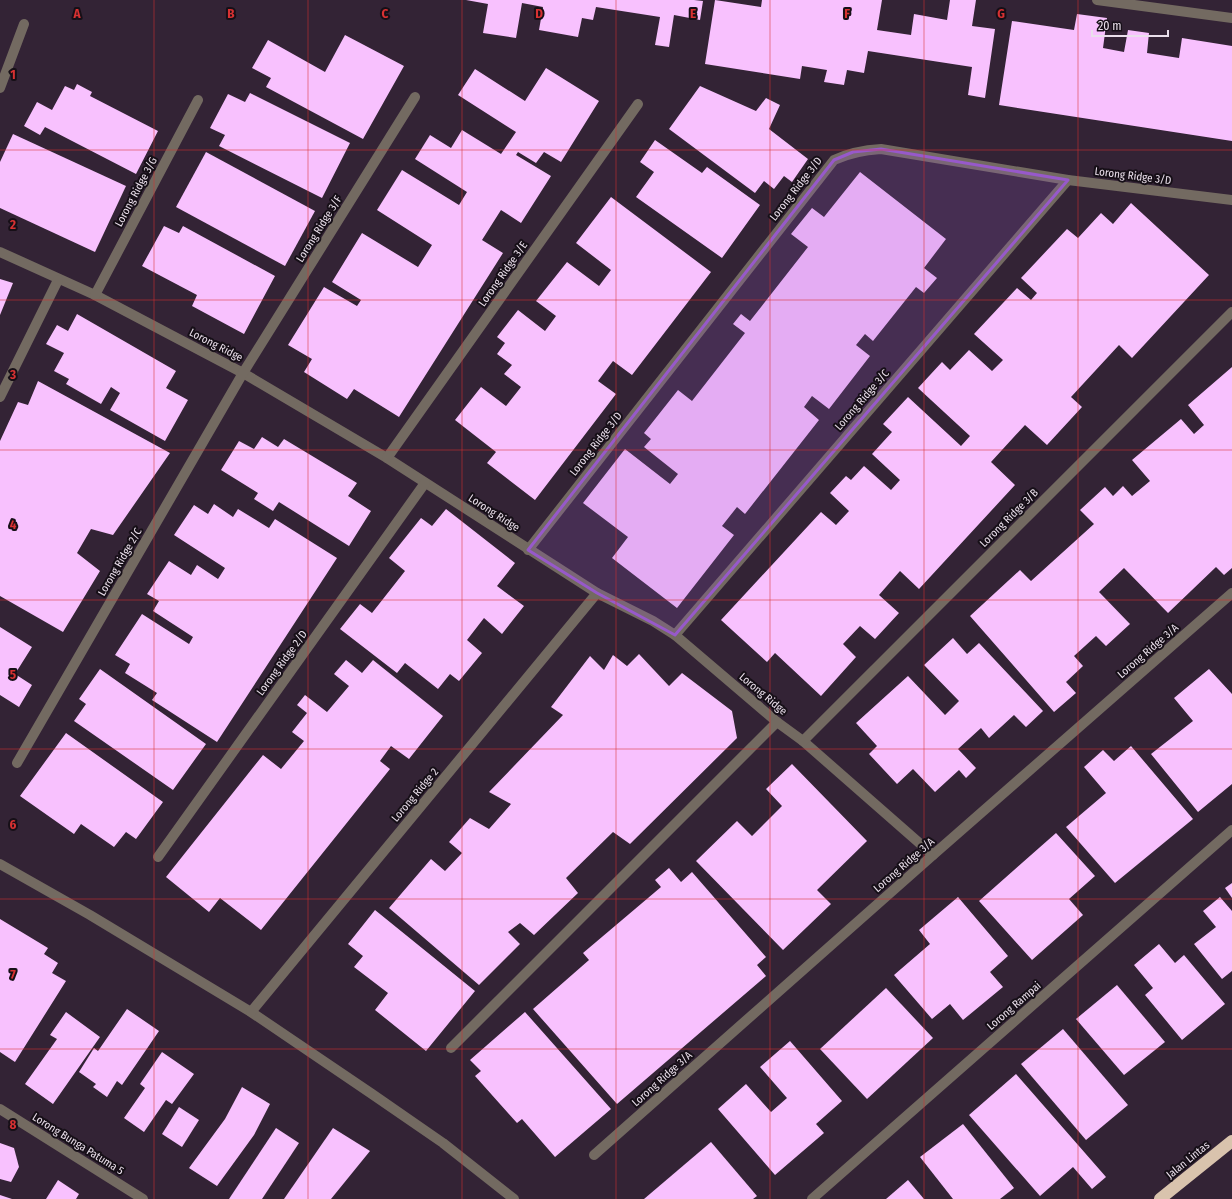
<svg xmlns="http://www.w3.org/2000/svg" width="1232" height="1199" viewBox="0 0 1232 1199" font-family="'Fira Sans Condensed',sans-serif">
<style>
.building{fill:#f8c1fe}
.lines{fill:none;stroke-linecap:round;stroke-linejoin:round}
.minor{stroke:#736a61;stroke-width:10}
.highway{stroke:#d9c3ad;stroke-width:12}
.marked{fill:#9759ca;fill-opacity:0.2;stroke:#9759ca;stroke-width:3;stroke-linejoin:round}
.grid{fill:none;stroke:#d73132;stroke-width:1;stroke-opacity:0.55}
.labels{text-anchor:middle;dominant-baseline:central;stroke-width:4;stroke-linejoin:round;paint-order:stroke}
.street-label{font-size:11px;fill:#eadfeb;stroke:#160f17}
.grid-label{font-size:13px;text-anchor:middle;font-weight:bold;fill:#d73132;stroke:#160f17;stroke-width:4;stroke-linejoin:round;paint-order:stroke}
</style>
<rect width="100%" height="100%" fill="#332335"/>
<!-- building -->
<g class="building">
<polygon points="466,0 694,0 703,1 700,20 674,15 669,47 655,45 660,17 596,7 593,20 582,18 578,37 539,30 543,7 522,3 516,38 483,33 488,4"/>
<polygon points="715,0 761,7 762,0 882,0 877,30 911,35 914,14 947,20 950,0 976,0 972,26 995,29 985,98 968,95 972,67 868,51 864,73 847,70 844,85 824,82 827,70 802,66 800,79 705,64"/>
<polygon points="1077,14 1107,18 1103,48 1124,52 1128,30 1149,33 1147,53 1179,58 1182,38 1232,46 1232,141 999,105 1012,21 1074,30"/>
<polygon points="345,35 404,66 363,139 266,87 271,78 252,68 268,40 325,72"/>
<polygon points="546,68 599,101 561,162 544,152 536,163 518,152 516,155 551,176 521,223 501,210 482,240 503,253 399,417 354,389 347,399 304,372 312,359 288,345 324,287 357,306 361,300 332,282 362,233 418,267 432,245 377,210 402,170 459,205 467,192 415,159 430,135 451,148 462,130 501,154 516,132 458,95 475,69 525,101"/>
<polygon points="77,84 92,92 90,96 158,131 136,174 45,127 40,135 24,126 37,102 52,110 65,86 74,90"/>
<polygon points="700,86 756,111 766,98 780,105 769,129 808,159 792,182 784,176 774,189 764,181 755,193 669,129"/>
<polygon points="250,93 350,143 322,198 219,146 225,135 210,128 228,94 245,102"/>
<polygon points="13,134 126,186 95,252 0,208 0,162"/>
<polygon points="655,140 702,173 707,167 760,205 722,258 636,197 654,172 640,162"/>
<polygon points="206,152 315,211 285,266 176,207"/>
<polygon points="860,172 946,239 924,268 937,278 924,293 916,287 873,341 865,334 856,345 870,356 829,409 812,396 804,407 819,420 745,514 737,507 722,526 734,535 677,608 612,558 628,537 583,503 625,449 670,484 678,474 644,447 651,439 644,433 678,390 692,401 745,333 733,324 741,314 750,321 808,247 791,234 812,208 824,217"/>
<polygon points="611,197 711,272 632,375 613,361 598,381 616,394 535,500 487,463 496,452 455,420 481,387 506,406 521,387 504,374 512,365 497,354 505,343 497,337 518,310 545,331 556,316 536,301 567,262 599,286 611,270 576,243"/>
<polygon points="1131,203 1209,275 1132,358 1119,345 1071,397 1082,407 1047,445 1025,425 991,462 1015,485 919,589 900,571 879,595 899,613 875,639 860,626 843,644 856,657 821,696 775,653 767,662 721,620 821,512 836,525 849,511 830,493 846,476 851,480 864,466 891,490 900,480 872,454 892,432 883,424 908,397 961,446 970,436 918,388 942,362 950,370 969,350 992,371 1003,360 974,334 1017,288 1031,300 1037,293 1021,278 1067,229 1078,238 1101,213 1113,224"/>
<polygon points="164,226 179,233 183,226 275,276 244,334 192,306 197,295 142,266"/>
<polygon points="0,279 13,283 0,315"/>
<polygon points="77,314 176,371 166,388 188,400 165,441 110,410 120,393 111,387 101,404 66,384 69,379 54,371 64,353 46,344 57,325 68,331"/>
<polygon points="1232,367 1232,568 1224,575 1216,567 1168,613 1124,568 1099,592 1130,624 1106,646 1096,636 1074,656 1083,666 1066,682 1076,693 1054,712 970,616 1020,570 1031,581 1094,524 1080,510 1105,487 1113,496 1123,486 1132,496 1150,481 1132,460 1181,419 1194,434 1204,425 1188,405"/>
<polygon points="38,381 170,453 113,535 91,529 77,553 100,571 63,632 0,596 0,441 18,402 28,405"/>
<polygon points="262,437 278,447 284,439 357,483 348,496 371,511 349,546 279,502 273,511 254,499 258,493 221,470 239,441 254,449"/>
<polygon points="214,504 233,517 238,509 269,528 275,519 337,558 217,742 152,700 157,693 125,673 130,664 115,655 142,614 189,644 193,637 153,611 159,601 147,594 169,561 191,575 197,565 218,579 225,568 174,535 194,505 208,514"/>
<polygon points="446,509 515,563 497,586 524,606 502,634 484,618 467,640 482,653 459,681 450,674 438,689 405,663 397,673 340,629 360,604 372,613 405,571 389,558 421,518 432,526"/>
<polygon points="0,627 32,647 15,674 32,685 19,707 0,695"/>
<polygon points="953,638 967,654 979,643 1043,711 1026,727 1014,715 989,738 981,728 958,749 976,768 966,778 959,770 935,792 913,769 897,784 869,754 877,746 856,723 908,676 945,715 959,701 924,665"/>
<polygon points="639,654 669,686 682,673 732,711 737,738 630,844 613,832 566,878 578,893 534,935 520,923 508,932 520,944 479,985 389,908 431,859 445,871 462,853 449,842 470,818 489,829 511,804 489,792 563,715 551,707 590,656 604,670 613,655 627,666"/>
<polygon points="346,660 362,673 373,660 443,716 409,759 391,746 380,761 390,769 261,930 220,898 209,912 166,877 263,755 281,769 304,741 292,732 307,713 297,705 305,695 327,712 349,686 334,674"/>
<polygon points="100,669 206,744 173,790 74,721 86,704 79,699"/>
<polygon points="1209,669 1232,694 1232,784 1198,812 1151,754 1193,721 1174,698"/>
<polygon points="66,733 163,802 136,839 126,832 114,847 81,824 74,834 20,796"/>
<polygon points="1131,746 1193,819 1115,883 1066,827 1106,793 1084,767 1103,750 1114,761"/>
<polygon points="792,764 867,841 817,890 831,904 783,950 696,861 737,821 752,836 782,806 766,789"/>
<polygon points="1056,833 1095,876 1069,899 1083,915 1032,960 979,901"/>
<polygon points="669,868 681,882 692,872 766,957 757,965 766,976 617,1104 533,1009 589,960 583,953 661,887 655,880"/>
<polygon points="1232,883 1232,898 1225,888"/>
<polygon points="958,897 1008,956 990,972 1003,987 963,1020 950,1004 932,1019 894,975 930,944 919,930"/>
<polygon points="1220,897 1232,911 1232,971 1222,979 1194,944 1216,927 1203,911"/>
<polygon points="375,910 475,991 426,1051 375,1010 388,993 354,967 363,956 348,944"/>
<polygon points="0,919 48,948 44,954 58,963 52,973 66,981 15,1062 0,1052"/>
<polygon points="1159,944 1175,963 1184,955 1225,1004 1182,1040 1145,995 1153,988 1134,965"/>
<polygon points="1117,985 1165,1042 1124,1075 1076,1019"/>
<polygon points="886,988 933,1038 867,1099 820,1049"/>
<polygon points="127,1009 159,1031 122,1085 117,1081 107,1097 93,1087 96,1084 79,1072 94,1048 98,1051"/>
<polygon points="66,1012 100,1037 53,1104 25,1084 57,1039 50,1035"/>
<polygon points="525,1012 611,1109 555,1157 522,1119 517,1123 475,1076 481,1071 470,1060"/>
<polygon points="1063,1029 1128,1105 1086,1140 1021,1064"/>
<polygon points="790,1041 842,1101 816,1124 824,1133 775,1175 718,1109 746,1084 771,1112 787,1098 760,1067"/>
<polygon points="162,1052 194,1074 172,1104 166,1100 144,1132 124,1118 145,1088 140,1084"/>
<polygon points="1016,1074 1106,1177 1092,1189 1073,1167 1040,1196 969,1115"/>
<polygon points="242,1087 270,1104 254,1135 217,1186 189,1168 225,1119"/>
<polygon points="179,1107 199,1120 182,1147 162,1134"/>
<polygon points="963,1124 1014,1188 1000,1199 953,1199 920,1157"/>
<polygon points="276,1128 299,1143 262,1199 229,1199"/>
<polygon points="333,1128 370,1151 331,1199 284,1199"/>
<polygon points="711,1142 757,1196 753,1199 644,1199"/>
<polygon points="0,1143 14,1148 19,1167 11,1182 0,1179"/>
<polygon points="58,1180 79,1194 76,1199 46,1199"/>
<polygon points="908,1180 924,1199 886,1199"/>
<polygon points="0,1195 12,1199 0,1199"/>
</g>
<g class="lines">
<!-- minor -->
<g class="minor">
<polyline points="1097,0 1232,18"/>
<polyline points="0,88 24,24"/>
<polyline points="0,252 95,295 243,373 387,458 597,593 653,621 675,635 777,722 803,741 933,855"/>
<polyline points="95,295 198,100"/>
<polyline points="0,397 58,280"/>
<polyline points="387,458 638,104"/>
<path d="M528 550 834 160C849 153 864 150 881 149L1068 180 1232 200"/>
<polyline points="675,635 1068,180"/>
<polyline points="803,741 1232,312"/>
<polyline points="17,763 243,373 415,97"/>
<polyline points="158,857 425,483"/>
<polyline points="0,864 90,915 251,1012 372,1094 443,1143 514,1199"/>
<polyline points="251,1012 597,593"/>
<polyline points="451,1048 777,722"/>
<polyline points="0,1109 143,1199"/>
<polyline points="594,1155 933,855 1232,593"/>
<polyline points="812,1199 1232,830"/>
</g>
<!-- highway -->
<polyline class="highway" points="1160,1199 1232,1141"/>
</g>
<!-- marked area -->
<path class="marked" d="M881 149 1068 180 675 635 597 593 528 550 834 160 853 152Z"/>
<!-- grid -->
<path class="grid" d="M154 0V1199M308 0V1199M462 0V1199M616 0V1199M770 0V1199M924 0V1199M1078 0V1199M0 150H1232M0 300H1232M0 450H1232M0 600H1232M0 749H1232M0 899H1232M0 1049H1232"/>
<g class="labels">
<!-- street labels -->
<g class="street-label">
<text transform="translate(1133 176) rotate(7)">Lorong Ridge 3/D</text>
<text transform="translate(796 189) rotate(-52)">Lorong Ridge 3/D</text>
<text transform="translate(136 192) rotate(-62)">Lorong Ridge 3/G</text>
<text transform="translate(319 229) rotate(-58)">Lorong Ridge 3/F</text>
<text transform="translate(503 274) rotate(-55)">Lorong Ridge 3/E</text>
<text transform="translate(216 345) rotate(27)">Lorong Ridge</text>
<text transform="translate(862 400) rotate(-49)">Lorong Ridge 3/C</text>
<text transform="translate(596 444) rotate(-52)">Lorong Ridge 3/D</text>
<text transform="translate(494 513) rotate(33)">Lorong Ridge</text>
<text transform="translate(1009 518) rotate(-45)">Lorong Ridge 3/B</text>
<text transform="translate(120 562) rotate(-60)">Lorong Ridge 2/C</text>
<text transform="translate(1148 651) rotate(-41)">Lorong Ridge 3/A</text>
<text transform="translate(282 663) rotate(-54)">Lorong Ridge 2/D</text>
<text transform="translate(763 694) rotate(40)">Lorong Ridge</text>
<text transform="translate(415 795) rotate(-50)">Lorong Ridge 2</text>
<text transform="translate(904 865) rotate(-41)">Lorong Ridge 3/A</text>
<text transform="translate(1014 1006) rotate(-41)">Lorong Rampai</text>
<text transform="translate(662 1079) rotate(-42)">Lorong Ridge 3/A</text>
<text transform="translate(78 1144) rotate(32)">Lorong Bunga Patuma 5</text>
<text transform="translate(1188 1160) rotate(-39)">Jalan Lintas</text>
</g>
</g>
<g class="grid-label">
<text x="77" y="18">A</text>
<text x="231" y="18">B</text>
<text x="385" y="18">C</text>
<text x="539" y="18">D</text>
<text x="693" y="18">E</text>
<text x="847" y="18">F</text>
<text x="1001" y="18">G</text>
<text x="13" y="79">1</text>
<text x="13" y="229">2</text>
<text x="13" y="379">3</text>
<text x="13" y="529">4</text>
<text x="13" y="679">5</text>
<text x="13" y="829">6</text>
<text x="13" y="979">7</text>
<text x="13" y="1129">8</text>
</g>
<!-- scale -->
<path d="M1092 30v6h76v-6" fill="none" stroke="#eadfeb" stroke-width="2"/>
<text x="1098" y="30" font-size="12" fill="#eadfeb" stroke="#160f17" stroke-width="3" paint-order="stroke">20 m</text>
</svg>
